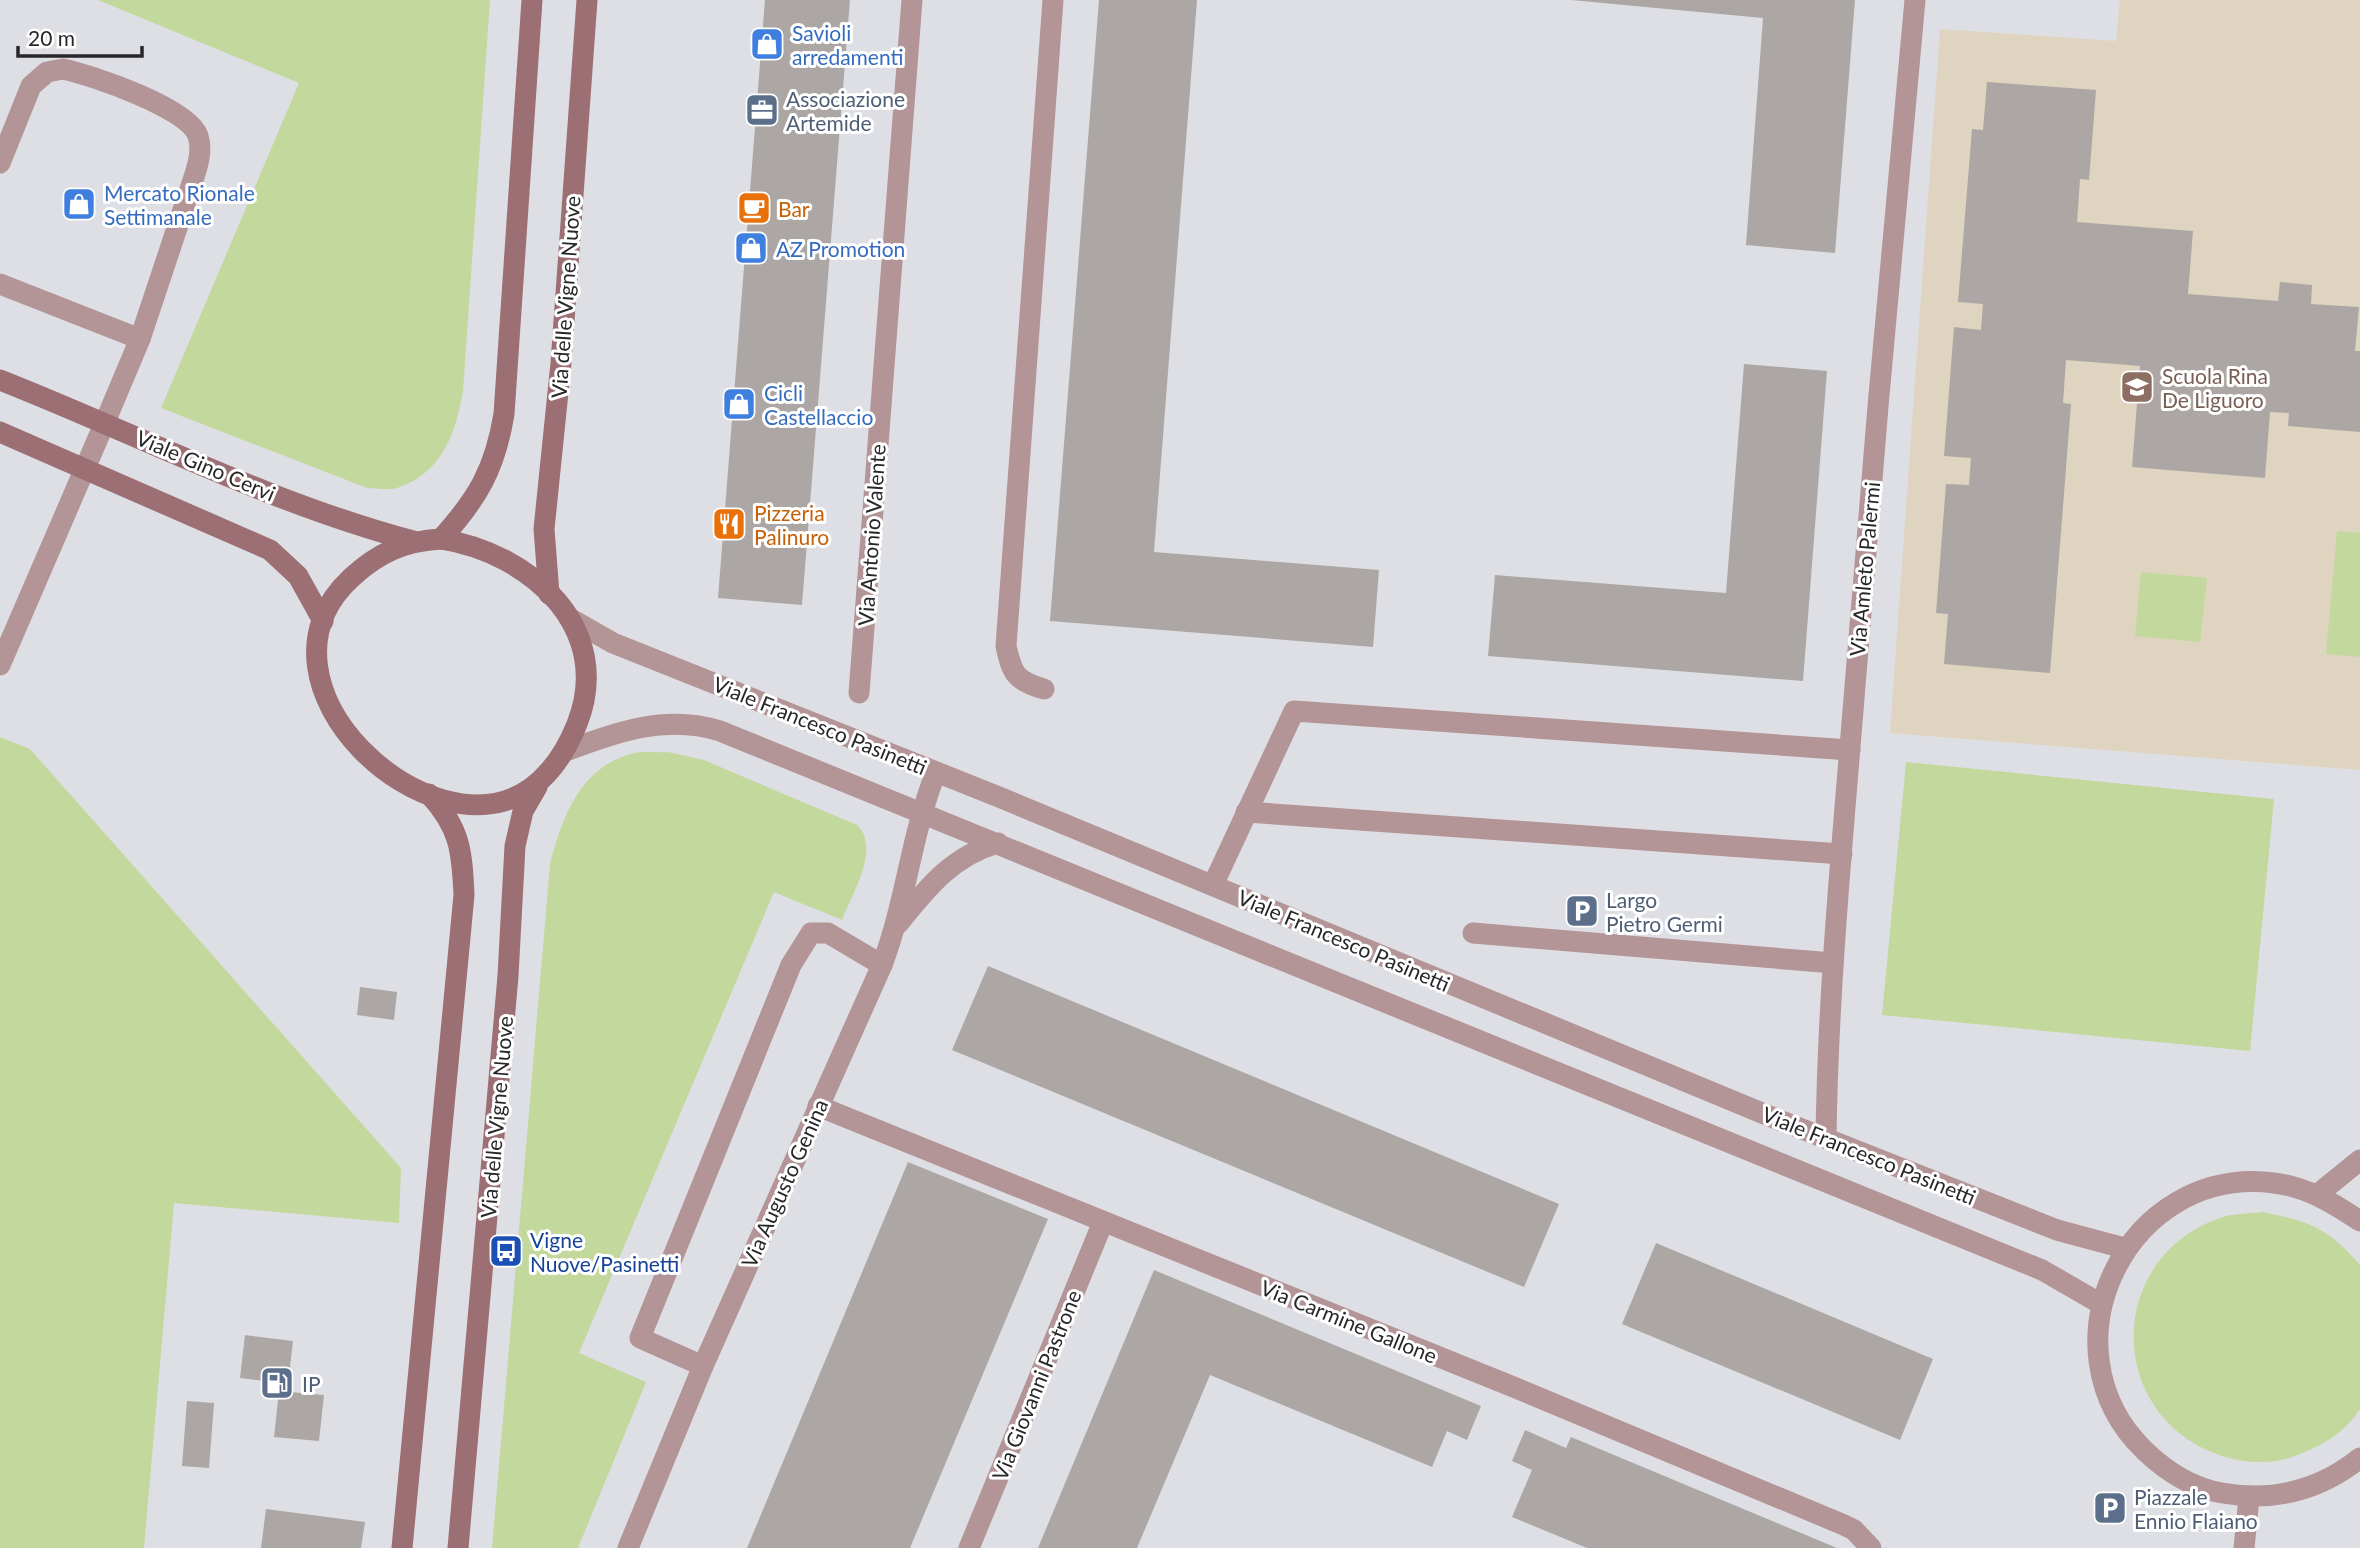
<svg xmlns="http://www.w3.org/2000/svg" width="2360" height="1548" viewBox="0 0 2360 1548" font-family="Lato,sans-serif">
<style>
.education{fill:#dfd4bf}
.green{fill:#c3d89d}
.building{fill:#aca7a5}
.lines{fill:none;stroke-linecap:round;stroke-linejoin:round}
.lane{stroke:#b39497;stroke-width:21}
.street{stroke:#b39497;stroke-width:21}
.secondary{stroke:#9c6f74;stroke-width:21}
.labels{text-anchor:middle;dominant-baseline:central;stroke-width:6;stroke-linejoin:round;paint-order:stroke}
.shop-label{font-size:21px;fill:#366cbe;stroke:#fff;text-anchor:start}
.service-label{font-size:21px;fill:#4e5e75;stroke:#fff;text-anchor:start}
.food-label{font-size:21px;fill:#c56008;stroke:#fff;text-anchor:start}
.street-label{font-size:21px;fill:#272729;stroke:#fff}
.education-label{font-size:21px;fill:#785e54;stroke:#fff;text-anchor:start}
.transit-label{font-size:21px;fill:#164399;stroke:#fff;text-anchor:start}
</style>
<rect width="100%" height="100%" fill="#dedfe4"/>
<!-- education -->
<polygon class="education" points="2120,0 2360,0 2360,770 1890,733 1940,29 2116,41"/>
<!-- green -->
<g class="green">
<path d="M98 0H490L463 391C456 432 443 471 400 487 390 491 377 488 367 488L161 408 299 83Z"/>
<polygon points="2337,531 2360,533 2360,657 2326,654"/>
<polygon points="2141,572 2207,578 2200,642 2135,636"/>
<polygon points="0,737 30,749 401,1168 399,1223 174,1203 144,1548 0,1548"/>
<path d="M668 752 704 760 857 825C881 848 852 894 842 920L774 892 579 1353 646 1382 578 1548H492L550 864C562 817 581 765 635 753 645 751 657 753 668 752Z"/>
<polygon points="1906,762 2274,799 2250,1051 1882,1015"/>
<path d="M2262 1212C2309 1221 2328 1228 2360 1265V1409C2344 1434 2320 1447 2292 1457 2269 1465 2242 1463 2219 1455 2105 1415 2105 1258 2220 1218 2232 1213 2248 1214 2262 1212Z"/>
</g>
<!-- building -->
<g class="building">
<polygon points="765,0 850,0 802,605 718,598"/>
<polygon points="1099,0 1197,0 1154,552 1379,570 1373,647 1050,621"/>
<polygon points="1571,0 1855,0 1835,253 1746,245 1763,18"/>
<polygon points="1987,82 2096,90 2089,180 2080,179 2077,222 2193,231 2188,294 2278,301 2280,282 2312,285 2311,304 2359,307 2355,351 2360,351 2360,432 2288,426 2289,413 2270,412 2265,478 2132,467 2140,366 2066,360 2063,403 2071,404 2050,673 1944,664 1948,614 1936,613 1946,484 1969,485 1971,458 1944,456 1954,327 1981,330 1983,304 1958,302 1972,129 1983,130"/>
<polygon points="1744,364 1827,371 1803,681 1488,656 1495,575 1726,593"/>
<polygon points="988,966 1559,1204 1524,1287 952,1050"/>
<polygon points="360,987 397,992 394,1020 357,1015"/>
<polygon points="908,1162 1048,1219 910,1548 747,1548"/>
<polygon points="1656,1243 1933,1359 1900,1440 1622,1324"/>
<polygon points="1154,1270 1481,1406 1467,1440 1447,1431 1432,1467 1210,1375 1137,1548 1038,1548"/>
<polygon points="245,1335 293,1341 288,1384 240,1378"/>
<polygon points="279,1391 324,1395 319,1441 274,1437"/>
<polygon points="187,1401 214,1403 209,1468 182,1466"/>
<polygon points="1525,1430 1566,1448 1571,1437 1837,1548 1587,1548 1512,1517 1532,1470 1512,1461"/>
<polygon points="266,1509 365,1522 361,1548 261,1548"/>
</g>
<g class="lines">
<!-- lane -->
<g class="lane">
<path d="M0 163 31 86 47 72 63 69C91 75 189 108 198 136 202 149 199 161 195 174L140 339 105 422"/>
<polyline points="0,284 140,339"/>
<path d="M1044 689C1016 681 1012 674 1006 646L1053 0"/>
<polyline points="1246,812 1842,854"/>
<polyline points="1213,885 1294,711 1850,750"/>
<polyline points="1473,933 1833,963"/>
<polyline points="703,1366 640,1338 791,965 811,933 828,933 882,965"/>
</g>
<!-- street -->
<g class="street">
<polyline points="569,618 613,643 999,797 1774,1118 2057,1230 2124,1248"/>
<polyline points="0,665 105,422"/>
<polyline points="859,693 912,0"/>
<path d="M566 751C616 732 666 714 720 731L2042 1270 2101 1304"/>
<path d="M898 924C927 888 952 856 998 843"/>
<polyline points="818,1106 1516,1388 1844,1525 1854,1530 1871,1548"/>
<path d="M1826 1138C1828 987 1843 836 1855 686 1873 457 1893 229 1915 0"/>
<polyline points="2318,1194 2360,1160"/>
<path d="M2360 1221C2333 1203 2307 1187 2274 1183 2127 1164 2038 1348 2145 1451 2167 1472 2192 1488 2222 1493 2274 1502 2319 1491 2360 1458"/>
<path d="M628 1548 703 1366 882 965C906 902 911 835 936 772"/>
<polyline points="969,1548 1103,1222"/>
<polyline points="2244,1548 2249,1498"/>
</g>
<!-- secondary -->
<g class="secondary">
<path d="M0 380C137 434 270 503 413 541"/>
<polyline points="0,432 270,550 298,576 323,621"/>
<path d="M441 539C530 553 615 628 577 724 567 749 553 772 531 788 431 860 238 683 351 578 378 553 404 541 441 539Z"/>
<path d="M441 539C478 498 495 469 504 414L532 0"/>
<polyline points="549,594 544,529 561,363 587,0"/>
<path d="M402 1548 464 895C462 850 460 828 429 794"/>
<polyline points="458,1548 508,976 515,846 523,811 537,787"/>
</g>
</g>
<!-- icons -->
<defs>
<symbol id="shop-square" viewBox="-11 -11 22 22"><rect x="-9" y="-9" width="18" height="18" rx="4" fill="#3f7fe0" stroke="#fff"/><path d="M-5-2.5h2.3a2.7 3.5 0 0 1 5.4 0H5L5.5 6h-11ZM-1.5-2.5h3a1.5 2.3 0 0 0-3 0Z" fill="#fff"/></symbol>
<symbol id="office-square" viewBox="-11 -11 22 22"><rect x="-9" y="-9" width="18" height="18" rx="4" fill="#5c6f8a" stroke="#fff"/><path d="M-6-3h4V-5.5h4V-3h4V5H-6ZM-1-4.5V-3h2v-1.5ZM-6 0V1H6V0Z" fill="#fff"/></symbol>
<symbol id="cafe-square" viewBox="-11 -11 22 22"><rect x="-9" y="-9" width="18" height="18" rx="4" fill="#e8710a" stroke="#fff"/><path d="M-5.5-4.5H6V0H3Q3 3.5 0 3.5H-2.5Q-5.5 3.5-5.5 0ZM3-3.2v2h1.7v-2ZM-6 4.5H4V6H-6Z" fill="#fff"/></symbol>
<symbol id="school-square" viewBox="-11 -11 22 22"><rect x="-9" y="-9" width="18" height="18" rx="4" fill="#8d6e63" stroke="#fff"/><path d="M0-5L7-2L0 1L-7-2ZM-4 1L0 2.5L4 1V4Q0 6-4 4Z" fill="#fff"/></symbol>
<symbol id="restaurant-square" viewBox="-11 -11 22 22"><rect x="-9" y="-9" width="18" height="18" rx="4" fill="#e8710a" stroke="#fff"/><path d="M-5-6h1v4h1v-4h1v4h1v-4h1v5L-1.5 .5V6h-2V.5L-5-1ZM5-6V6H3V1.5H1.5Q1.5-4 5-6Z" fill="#fff"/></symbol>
<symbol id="parking-square" viewBox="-11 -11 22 22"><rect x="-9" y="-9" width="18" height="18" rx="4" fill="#5c6f8a" stroke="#fff"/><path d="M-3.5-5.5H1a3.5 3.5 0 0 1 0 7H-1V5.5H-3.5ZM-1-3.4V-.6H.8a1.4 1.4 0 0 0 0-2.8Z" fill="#fff"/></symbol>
<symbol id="bus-square" viewBox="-11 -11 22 22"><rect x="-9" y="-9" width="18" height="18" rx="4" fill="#1a4fb4" stroke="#fff"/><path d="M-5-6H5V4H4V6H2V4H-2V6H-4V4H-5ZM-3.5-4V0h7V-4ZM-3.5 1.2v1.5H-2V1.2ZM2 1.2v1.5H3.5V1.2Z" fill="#fff"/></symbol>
<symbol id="fuel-square" viewBox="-11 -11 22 22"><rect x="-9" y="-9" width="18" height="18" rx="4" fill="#5c6f8a" stroke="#fff"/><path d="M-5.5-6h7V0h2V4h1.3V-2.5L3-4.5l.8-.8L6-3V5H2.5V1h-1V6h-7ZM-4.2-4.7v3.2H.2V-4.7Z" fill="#fff"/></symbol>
</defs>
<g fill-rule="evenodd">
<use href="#shop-square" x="748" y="25" width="38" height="38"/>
<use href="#office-square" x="743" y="91" width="38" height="38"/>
<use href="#shop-square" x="60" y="185" width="38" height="38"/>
<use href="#cafe-square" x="735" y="189" width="38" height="38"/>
<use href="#shop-square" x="732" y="229" width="38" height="38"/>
<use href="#school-square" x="2118" y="368" width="38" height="38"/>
<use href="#shop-square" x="720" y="385" width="38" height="38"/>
<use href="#restaurant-square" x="710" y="505" width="38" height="38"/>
<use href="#parking-square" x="1563" y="892" width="38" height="38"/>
<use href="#bus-square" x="487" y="1232" width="38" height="38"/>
<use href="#fuel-square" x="258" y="1364" width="38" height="38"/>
<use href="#parking-square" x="2091" y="1489" width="38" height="38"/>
</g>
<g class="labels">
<!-- shop labels -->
<g class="shop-label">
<text x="792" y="32">Savioli<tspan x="792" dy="24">arredamenti</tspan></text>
<text x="104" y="192">Mercato Rionale<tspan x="104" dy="24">Settimanale</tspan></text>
<text x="776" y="248">AZ Promotion</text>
<text x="764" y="392">Cicli<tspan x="764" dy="24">Castellaccio</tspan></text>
</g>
<!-- service labels -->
<g class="service-label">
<text x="786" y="98">Associazione<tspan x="786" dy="24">Artemide</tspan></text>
<text x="1606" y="899">Largo<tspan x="1606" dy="24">Pietro Germi</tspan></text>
<text x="302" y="1383">IP</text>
<text x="2134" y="1496">Piazzale<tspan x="2134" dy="24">Ennio Flaiano</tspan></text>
</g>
<!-- food labels -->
<g class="food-label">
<text x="778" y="208">Bar</text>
<text x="754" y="512">Pizzeria<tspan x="754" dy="24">Palinuro</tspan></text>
</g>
<!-- street labels -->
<g class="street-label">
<text transform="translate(565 297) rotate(-86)">Via delle Vigne Nuove</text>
<text transform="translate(206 465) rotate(23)">Viale Gino Cervi</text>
<text transform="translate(871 535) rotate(-86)">Via Antonio Valente</text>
<text transform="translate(1864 569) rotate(-85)">Via Amleto Palermi</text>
<text transform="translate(820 725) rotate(22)">Viale Francesco Pasinetti</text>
<text transform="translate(1344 940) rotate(23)">Viale Francesco Pasinetti</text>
<text transform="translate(496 1117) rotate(-85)">Via delle Vigne Nuove</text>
<text transform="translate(1869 1155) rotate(22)">Viale Francesco Pasinetti</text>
<text transform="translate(784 1183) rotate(-66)">Via Augusto Genina</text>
<text transform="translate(1349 1321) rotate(22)">Via Carmine Gallone</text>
<text transform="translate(1036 1385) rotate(-68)">Via Giovanni Pastrone</text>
</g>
<!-- education labels -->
<g class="education-label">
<text x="2162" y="375">Scuola Rina<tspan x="2162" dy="24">De Liguoro</tspan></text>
</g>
<!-- transit labels -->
<g class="transit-label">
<text x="530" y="1239">Vigne<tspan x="530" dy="24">Nuove/Pasinetti</tspan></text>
</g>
</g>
<!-- scale -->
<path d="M18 46v10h124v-10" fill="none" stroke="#272729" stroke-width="3.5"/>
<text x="28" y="46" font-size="21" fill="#272729" stroke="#ffffff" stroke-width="5" paint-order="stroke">20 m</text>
</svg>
